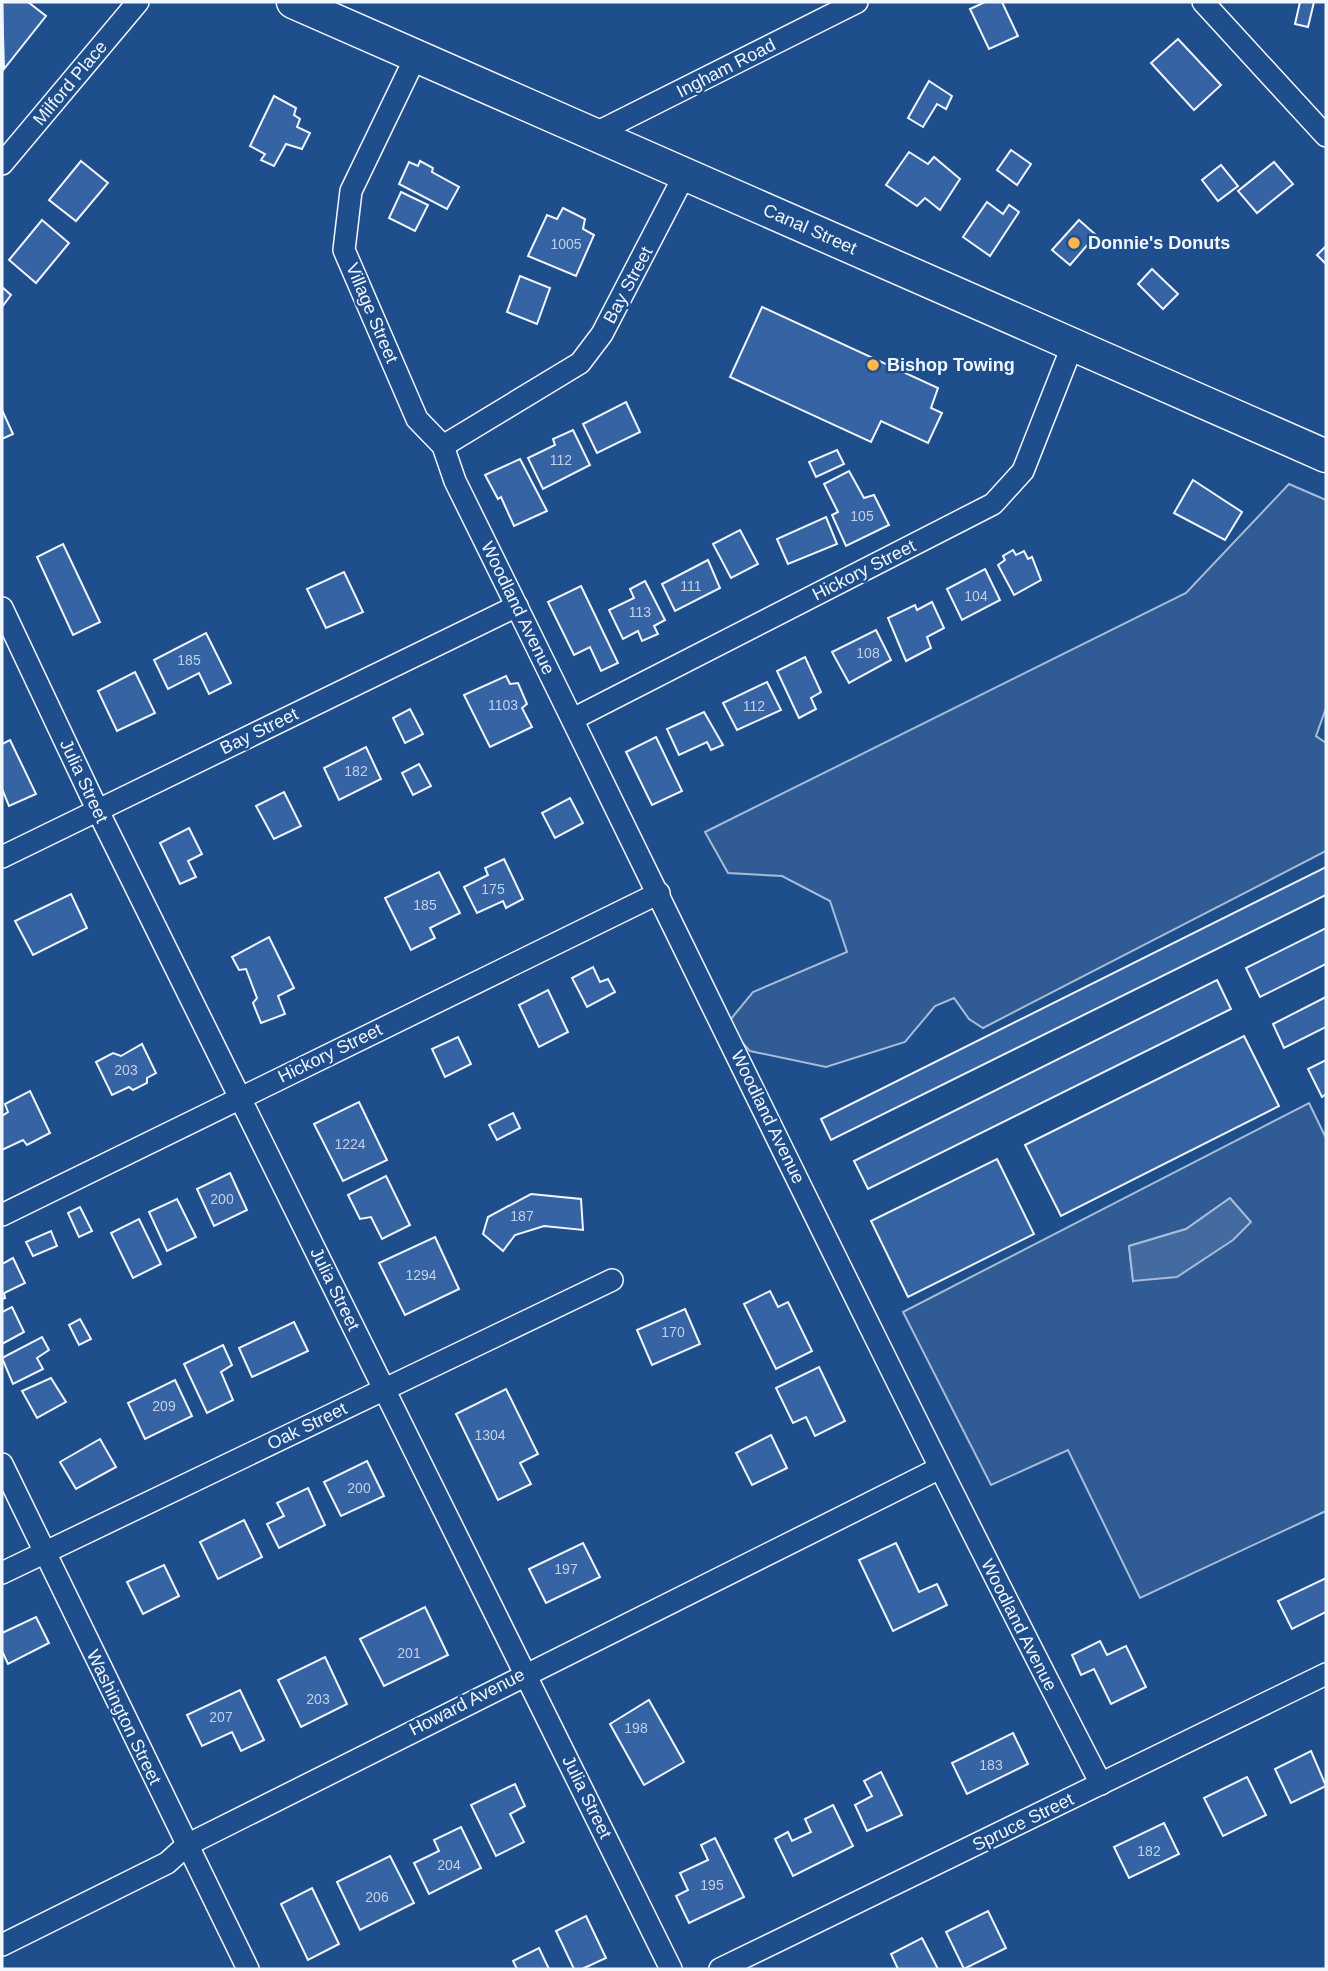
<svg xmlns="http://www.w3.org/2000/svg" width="1328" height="1971" viewBox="0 0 1328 1971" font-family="Arial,sans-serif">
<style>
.built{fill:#305b95;stroke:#a8bbd7;stroke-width:2;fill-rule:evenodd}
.water{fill:#446ba0;stroke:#a8bbd7;stroke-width:2}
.building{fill:#3563a3;stroke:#f2f6ff;stroke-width:2}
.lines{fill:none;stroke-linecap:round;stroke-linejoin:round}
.minor-casing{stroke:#f2f6ff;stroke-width:24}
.primary-casing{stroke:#f2f6ff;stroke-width:35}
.minor{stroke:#1f4e8c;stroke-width:21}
.primary{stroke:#1f4e8c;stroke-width:32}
.poi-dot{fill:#ffb74d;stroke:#1f4e8c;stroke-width:2.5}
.labels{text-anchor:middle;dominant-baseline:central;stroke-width:5;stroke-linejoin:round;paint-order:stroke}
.number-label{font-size:14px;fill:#c3d1e8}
.street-label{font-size:18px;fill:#f2f6ff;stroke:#1f4e8c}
.poi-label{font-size:18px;font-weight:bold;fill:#f2f6ff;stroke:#1f4e8c;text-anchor:start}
</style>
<rect width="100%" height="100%" fill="#1f4e8c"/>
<!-- built -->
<g class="built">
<polygon points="1289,484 1326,500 1326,708 1316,736 1326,743 1326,851 983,1028 969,1019 954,998 935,1006 905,1042 826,1067 750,1051 726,1025 753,992 847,952 830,901 782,876 728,873 705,832 1186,593"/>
<path d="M1309 1103 1326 1138V1511L1140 1598 1068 1450 991 1485 903 1312ZM1230 1198 1133 1281 1129 1246 1186 1229Z"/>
</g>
<!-- water -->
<polygon class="water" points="1230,1198 1251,1222 1233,1240 1177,1277 1133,1281 1129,1246 1186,1229"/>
<!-- building -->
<g class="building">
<polygon points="2,2 28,2 46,16 4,69"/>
<polygon points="985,2 1002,2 1018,36 989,49 970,9"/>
<polygon points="1300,2 1314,2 1308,27 1295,24"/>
<polygon points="1178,39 1221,85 1194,110 1151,63"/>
<polygon points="929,81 952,96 946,109 937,104 923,127 908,118"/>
<polygon points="274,96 296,108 294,115 300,119 297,127 310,133 302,149 286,144 274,166 261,160 265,154 250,146"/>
<polygon points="1011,150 1031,164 1017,185 997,170"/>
<polygon points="909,152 928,164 934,157 960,179 940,210 925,198 917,206 886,185"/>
<polygon points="81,161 108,183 76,221 49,200"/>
<polygon points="420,161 433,168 432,172 459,187 447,209 399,184 409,162 418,166"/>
<polygon points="1274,162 1293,184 1257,213 1238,191"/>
<polygon points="1221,165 1238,186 1218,201 1202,180"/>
<polygon points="401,192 428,205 415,231 389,218"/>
<polygon points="987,202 1003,214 1009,205 1019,212 990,256 963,237"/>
<polygon points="563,208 585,219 583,229 594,235 576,276 528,256 547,215 557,219"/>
<polygon points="42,220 69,243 36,283 9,260"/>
<polygon points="1079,220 1096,235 1070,265 1052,250"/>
<polygon points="1326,246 1326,264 1317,255"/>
<polygon points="1152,269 1178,294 1163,309 1138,284"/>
<polygon points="520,276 550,288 537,324 507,312"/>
<polygon points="2,287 11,295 2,307"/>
<polygon points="762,307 938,388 931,408 942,413 928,443 881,421 871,442 730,377"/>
<polygon points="626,402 640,432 597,453 583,424"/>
<polygon points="2,410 13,434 2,439"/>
<polygon points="573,430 590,465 543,489 528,458 555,445 553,439"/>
<polygon points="837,450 844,464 816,477 809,462"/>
<polygon points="520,459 547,511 514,526 501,497 498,499 485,475"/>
<polygon points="849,471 864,498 874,495 889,525 846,546 832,515 838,512 824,484"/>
<polygon points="1193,480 1242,512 1225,540 1174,513"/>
<polygon points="826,517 837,544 788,564 777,539"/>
<polygon points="740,530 758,564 731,578 713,544"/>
<polygon points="63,544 100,622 73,635 37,557"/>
<polygon points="1013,550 1016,555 1024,551 1028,559 1032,557 1041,580 1014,595 998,565 1005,560 1003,556"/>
<polygon points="708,560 720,588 675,611 662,584"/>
<polygon points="985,569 1000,600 962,620 947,589"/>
<polygon points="344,572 363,612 326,628 307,589"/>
<polygon points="645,581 665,620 654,626 658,634 642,641 638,631 623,639 609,610 634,598 630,589"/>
<polygon points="581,586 618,663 601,671 590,647 574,655 548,602"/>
<polygon points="932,602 944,628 927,637 931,648 906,661 888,618 915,605 917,610"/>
<polygon points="876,630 891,660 849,683 832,652"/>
<polygon points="206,633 231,683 209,694 199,673 168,689 154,660"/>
<polygon points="805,657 821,692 811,698 816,709 799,718 777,671"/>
<polygon points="135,672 155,713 117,731 98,691"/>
<polygon points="506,676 510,684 518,683 527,704 522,708 532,727 490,747 464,695"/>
<polygon points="767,682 781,710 737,730 723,703"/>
<polygon points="410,709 423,734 405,743 393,718"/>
<polygon points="704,712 723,745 711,750 707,742 679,755 667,729"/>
<polygon points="656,737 682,791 652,805 626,752"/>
<polygon points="10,740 36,794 9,806 2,789 2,744"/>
<polygon points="366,747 381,779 339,800 324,768"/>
<polygon points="419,764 431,786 413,795 402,773"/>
<polygon points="284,792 301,826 274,839 256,806"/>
<polygon points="570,798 583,823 555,838 542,813"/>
<polygon points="189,828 202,854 188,861 196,877 180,884 160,843"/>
<polygon points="504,859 523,899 506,908 503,901 477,913 464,887 488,875 485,868"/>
<polygon points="1326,867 1326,895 831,1140 821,1119"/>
<polygon points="439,872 460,913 430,928 435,938 411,950 385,898"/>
<polygon points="71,894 87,928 33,955 15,921"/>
<polygon points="1326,928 1326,964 1260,997 1246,968"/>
<polygon points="269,937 294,988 278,996 285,1014 261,1023 253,1003 257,998 246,969 239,970 232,957"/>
<polygon points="593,967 600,982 608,979 615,992 587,1007 572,978"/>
<polygon points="1217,980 1231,1009 868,1189 854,1161"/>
<polygon points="548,990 568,1032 539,1047 519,1005"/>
<polygon points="1326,997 1326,1027 1284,1048 1273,1024"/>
<polygon points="1244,1036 1279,1106 1061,1216 1025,1145"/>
<polygon points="458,1037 471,1064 445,1077 432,1049"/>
<polygon points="142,1044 156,1073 147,1078 147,1083 133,1090 129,1087 112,1095 96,1062 113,1053 121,1056"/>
<polygon points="1326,1060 1326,1094 1322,1097 1308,1069"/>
<polygon points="30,1091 50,1133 27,1145 23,1140 2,1150 2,1116 8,1112 5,1104"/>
<polygon points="359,1102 387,1160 343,1181 314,1124"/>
<polygon points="513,1113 520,1128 497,1140 489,1125"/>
<polygon points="997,1159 1034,1234 908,1297 871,1221"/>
<polygon points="230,1173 247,1210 214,1226 197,1189"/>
<polygon points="386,1176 410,1225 382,1239 371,1217 360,1219 348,1195"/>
<polygon points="531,1194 581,1199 583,1230 544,1226 515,1235 503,1251 483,1234 488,1217"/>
<polygon points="177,1199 196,1237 167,1251 149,1212"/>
<polygon points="80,1207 92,1231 79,1237 68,1213"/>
<polygon points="139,1219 161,1264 133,1278 111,1233"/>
<polygon points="51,1231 57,1246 33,1256 26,1242"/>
<polygon points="435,1237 459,1289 405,1315 379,1263"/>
<polygon points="13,1258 25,1283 4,1293 5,1298 2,1299 2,1264"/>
<polygon points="770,1291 778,1307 788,1302 812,1351 776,1369 744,1304"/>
<polygon points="12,1307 24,1332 2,1344 2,1312"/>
<polygon points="685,1309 700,1344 652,1365 637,1330"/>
<polygon points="80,1319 91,1339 79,1345 69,1325"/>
<polygon points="294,1322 308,1351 252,1377 239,1348"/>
<polygon points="42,1337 49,1350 37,1358 43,1369 13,1384 2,1358"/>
<polygon points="223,1345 232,1365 221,1372 233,1400 207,1413 184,1364"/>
<polygon points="819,1367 845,1421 815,1436 806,1417 793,1423 776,1388"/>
<polygon points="51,1378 66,1402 37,1418 22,1391"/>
<polygon points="175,1380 192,1416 145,1439 128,1403"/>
<polygon points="506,1389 538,1454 520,1463 531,1484 498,1500 456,1414"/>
<polygon points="771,1435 787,1468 752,1485 736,1453"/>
<polygon points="100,1439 116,1467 76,1489 60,1462"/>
<polygon points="367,1461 384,1496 341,1516 324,1482"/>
<polygon points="308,1488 325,1525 279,1548 267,1524 284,1516 277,1503"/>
<polygon points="244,1520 262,1557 218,1579 200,1542"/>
<polygon points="583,1543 600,1577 546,1603 529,1569"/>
<polygon points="896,1543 919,1592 937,1584 947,1605 893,1631 859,1560"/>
<polygon points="164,1565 179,1596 143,1614 127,1582"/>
<polygon points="1326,1578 1326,1612 1292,1629 1278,1601"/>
<polygon points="425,1607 448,1655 384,1686 360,1639"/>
<polygon points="36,1617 49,1643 8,1664 2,1651 2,1633"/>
<polygon points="1100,1641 1107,1655 1126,1646 1146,1687 1111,1704 1094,1669 1081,1675 1072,1655"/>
<polygon points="325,1657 347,1704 301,1727 278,1680"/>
<polygon points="240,1690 264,1740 241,1751 232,1732 202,1746 187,1715"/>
<polygon points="649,1700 684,1762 644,1785 610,1724"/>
<polygon points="1013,1733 1028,1764 967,1794 952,1763"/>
<polygon points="1311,1751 1326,1786 1291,1803 1275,1769"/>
<polygon points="881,1772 902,1815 867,1831 855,1805 872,1796 864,1781"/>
<polygon points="1247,1777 1266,1815 1223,1836 1204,1798"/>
<polygon points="515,1784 525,1806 510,1814 524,1842 496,1856 471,1805"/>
<polygon points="833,1805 853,1846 793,1876 775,1839 788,1832 792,1841 811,1832 805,1819"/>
<polygon points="1164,1823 1179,1854 1129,1878 1114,1847"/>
<polygon points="461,1827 481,1868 429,1894 414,1863 439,1851 434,1840"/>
<polygon points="715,1838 744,1897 689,1923 676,1896 688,1890 680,1873 708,1860 701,1845"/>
<polygon points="390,1856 414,1903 360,1930 337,1882"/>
<polygon points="312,1888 339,1944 308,1960 281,1904"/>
<polygon points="988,1911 1006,1948 964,1969 946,1932"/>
<polygon points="586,1916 606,1958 582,1969 574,1969 556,1931"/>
<polygon points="922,1938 938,1969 898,1969 891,1954"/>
<polygon points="539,1948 549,1969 517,1969 513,1961"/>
</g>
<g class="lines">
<defs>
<g id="minor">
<polyline points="1203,2 1326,136"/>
<path d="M416 56 351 191 344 250 417 419 443 446 455 481C670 916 878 1353 1101 1784"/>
<polyline points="594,134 857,2"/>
<polyline points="2,164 138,2"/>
<polyline points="443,446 580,363 602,334 685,174"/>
<polyline points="2,608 97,809 671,1969"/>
<polyline points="573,719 993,504 1023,471 1073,344"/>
<polyline points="2,857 517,606"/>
<polyline points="2,1215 659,893"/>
<polyline points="2,1464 248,1969"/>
<polyline points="2,1573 612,1280"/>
<polyline points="2,1945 167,1863 187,1845 938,1469"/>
<polyline points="720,1969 1326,1674"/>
</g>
<polyline id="primary" points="293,2 1326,456"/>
</defs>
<!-- minor casing -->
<use href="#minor" class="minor-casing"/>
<!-- primary casing -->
<use href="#primary" class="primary-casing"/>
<!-- minor -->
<use href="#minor" class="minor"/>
<!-- primary -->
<use href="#primary" class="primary"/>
</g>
<!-- markers -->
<g class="poi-dot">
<circle cx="1074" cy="243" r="7"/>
<circle cx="873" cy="365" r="7"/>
</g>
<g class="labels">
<!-- number labels -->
<g class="number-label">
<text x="566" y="244">1005</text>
<text x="561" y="460">112</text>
<text x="862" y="516">105</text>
<text x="691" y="586">111</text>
<text x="976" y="596">104</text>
<text x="640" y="612">113</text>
<text x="868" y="653">108</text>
<text x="189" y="660">185</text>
<text x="503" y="705">1103</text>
<text x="754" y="706">112</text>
<text x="356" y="771">182</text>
<text x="493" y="889">175</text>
<text x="425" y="905">185</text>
<text x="126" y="1070">203</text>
<text x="350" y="1144">1224</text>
<text x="222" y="1199">200</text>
<text x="522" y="1216">187</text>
<text x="421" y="1275">1294</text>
<text x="673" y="1332">170</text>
<text x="164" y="1406">209</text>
<text x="490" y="1435">1304</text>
<text x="359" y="1488">200</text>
<text x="566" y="1569">197</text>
<text x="409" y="1653">201</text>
<text x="318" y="1699">203</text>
<text x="221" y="1717">207</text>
<text x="636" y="1728">198</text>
<text x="991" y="1765">183</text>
<text x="1149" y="1851">182</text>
<text x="449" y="1865">204</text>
<text x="712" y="1885">195</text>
<text x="377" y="1897">206</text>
</g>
<!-- street labels -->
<g class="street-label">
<text transform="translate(726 68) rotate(-27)">Ingham Road</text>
<text transform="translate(70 83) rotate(-50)">Milford Place</text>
<text transform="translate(810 229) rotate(24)">Canal Street</text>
<text transform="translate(628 285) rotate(-62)">Bay Street</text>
<text transform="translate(372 313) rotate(67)">Village Street</text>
<text transform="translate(864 570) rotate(-27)">Hickory Street</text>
<text transform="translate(518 608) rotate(64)">Woodland Avenue</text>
<text transform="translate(259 731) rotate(-26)">Bay Street</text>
<text transform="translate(84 781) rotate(65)">Julia Street</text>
<text transform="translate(330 1053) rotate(-26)">Hickory Street</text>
<text transform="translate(768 1117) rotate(64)">Woodland Avenue</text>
<text transform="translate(335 1289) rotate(64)">Julia Street</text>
<text transform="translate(307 1426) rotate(-26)">Oak Street</text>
<text transform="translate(1019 1625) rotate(63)">Woodland Avenue</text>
<text transform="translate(467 1702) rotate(-27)">Howard Avenue</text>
<text transform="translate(124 1717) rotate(64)">Washington Street</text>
<text transform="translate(587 1797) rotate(64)">Julia Street</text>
<text transform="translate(1023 1822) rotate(-26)">Spruce Street</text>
</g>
<!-- poi labels -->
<g class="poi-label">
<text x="1088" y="243">Donnie's Donuts</text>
<text x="887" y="365">Bishop Towing</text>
</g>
</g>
<!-- border -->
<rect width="1328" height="1971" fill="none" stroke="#f2f6ff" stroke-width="7"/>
</svg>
